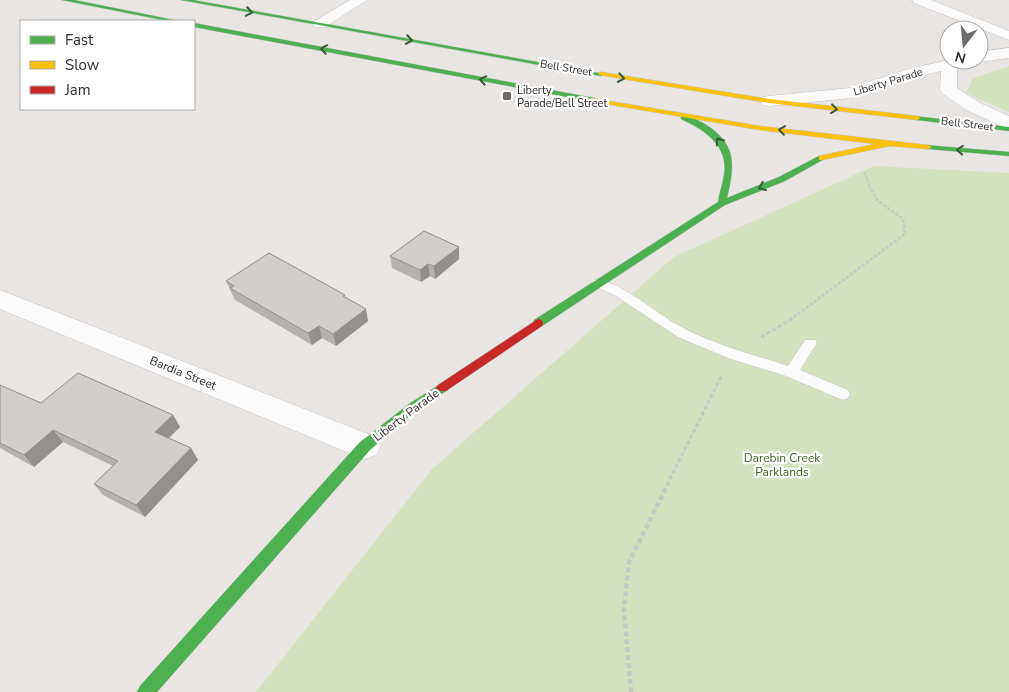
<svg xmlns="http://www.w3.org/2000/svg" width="1009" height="692" viewBox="0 0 1009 692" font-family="'Nunito Sans',sans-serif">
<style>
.green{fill:#d4e1bf}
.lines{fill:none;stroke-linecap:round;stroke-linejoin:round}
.lane-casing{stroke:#c4c2c3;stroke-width:1}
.street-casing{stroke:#c4c2c3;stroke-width:1}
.fast-casing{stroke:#c4c2c3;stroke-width:1}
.slow-casing{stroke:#c4c2c3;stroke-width:1}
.jam-casing{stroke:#c4c2c3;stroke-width:1}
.path-far3{stroke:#c7c7c6;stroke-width:2;stroke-dasharray:2 1;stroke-linecap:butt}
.path-far2{stroke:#c7c7c6;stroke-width:2.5;stroke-dasharray:3 2;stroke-linecap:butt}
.path-far1{stroke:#c7c7c6;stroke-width:3;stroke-dasharray:4 2.5;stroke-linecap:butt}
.path{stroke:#c7c7c6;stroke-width:4.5;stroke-dasharray:5 3;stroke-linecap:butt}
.lane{fill:#fcfbfb;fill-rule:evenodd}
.street{fill:#fcfbfb;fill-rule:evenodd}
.fast{fill:#4caf50;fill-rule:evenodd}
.slow{fill:#ffc107;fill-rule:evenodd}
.jam{fill:#c62828;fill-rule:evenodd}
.wall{fill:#b4b1af}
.shaded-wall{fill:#92908f}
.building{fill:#d1cecc;stroke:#92908f}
.oneway{stroke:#375a39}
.poi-dot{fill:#6e6d6c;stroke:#fff;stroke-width:2}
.labels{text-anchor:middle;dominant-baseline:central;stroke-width:4.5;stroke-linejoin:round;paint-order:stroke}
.far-street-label{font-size:11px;fill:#2c2c2c;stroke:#fff}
.far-poi-label{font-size:11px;fill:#2c2c2c;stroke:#fff;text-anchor:start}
.street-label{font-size:12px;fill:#2c2c2c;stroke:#fff}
.park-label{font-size:12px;fill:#3e6421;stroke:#fff}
</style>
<rect width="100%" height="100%" fill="#e9e5e3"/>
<!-- green -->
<g class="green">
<polygon points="1009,66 1009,112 966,93 973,78"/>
<polygon points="874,166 1009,173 1009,692 256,692 432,469 674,257"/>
</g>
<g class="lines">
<defs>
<path id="lane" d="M598 279C632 288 657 316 689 331 720 346 754 355 788 366L805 340H815L817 343 800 370 848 390 850 394 848 398 843 400 838 398 786 376 728 358 678 337 616 296 594 286 592 283 594 280Z"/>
<g id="street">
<polygon points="350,0 367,0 325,27 315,27 313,24 315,21"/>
<polygon points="912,0 931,0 1009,31 1009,40 914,3"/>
<polygon points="1009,48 1009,58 979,62 973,60 979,60 979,52"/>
<polygon points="949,60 955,62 957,65 957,88 980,103 1009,116 1009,129 968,111 943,94 940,90 941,71 919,76 852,98 769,106 763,105 760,101 763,97 769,96 850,88 909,69"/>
<polygon points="0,290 376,437 381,446 376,455 365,459 354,455 0,309"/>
</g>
<g id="fast">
<polygon points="62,0 74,0 179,21 168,21"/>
<polygon points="181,0 193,0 604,74 601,76"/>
<polygon points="194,23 594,98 598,100 594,102 194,27"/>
<path d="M681 115C689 115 697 120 703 123 737 143 735 164 727 198L779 177 819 156 826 158 785 181 725 205 542 326H534L533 323 534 320 718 202C719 193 723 184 724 175 729 146 705 130 681 119Z"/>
<polygon points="914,116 1009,127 1009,131 917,120 913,118"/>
<polygon points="925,145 1009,152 1009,156 928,149 925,149"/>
<polygon points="442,383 446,385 448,388 446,391 417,410 370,450 157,692 137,692 140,686 360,442 409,404"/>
</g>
<g id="slow">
<polygon points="601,72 769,99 917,116 921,118 917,120 769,103 599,75 599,73"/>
<polygon points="591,98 760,126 928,145 932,147 928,149 890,146 822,160 819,160 819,156 875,144 760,130 594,102 590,100"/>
</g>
<polygon id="jam" points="538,319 542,320 543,323 542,326 446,391 438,391 436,388 438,385"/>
</defs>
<!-- lane casing -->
<use href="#lane" class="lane-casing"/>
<!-- street casing -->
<use href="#street" class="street-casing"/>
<!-- fast casing -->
<use href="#fast" class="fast-casing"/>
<!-- slow casing -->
<use href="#slow" class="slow-casing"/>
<!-- jam casing -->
<use href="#jam" class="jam-casing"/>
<!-- path-far3 -->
<polyline class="path-far3" points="864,173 867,177 870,189"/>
<!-- path-far2 -->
<polyline class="path-far2" points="790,320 905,234 903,219 877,200 870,187"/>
<!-- path-far1 -->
<g class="path-far1">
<polyline points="761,337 792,319"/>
<polyline points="667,485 722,375"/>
</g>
<!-- path -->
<polyline class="path" points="631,692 624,610 629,562 668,484"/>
<!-- lane -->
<use href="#lane" class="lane"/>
<!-- street -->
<use href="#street" class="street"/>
<!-- fast -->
<use href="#fast" class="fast"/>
<!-- slow -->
<use href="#slow" class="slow"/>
<!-- jam -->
<use href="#jam" class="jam"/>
</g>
<!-- wall -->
<g class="wall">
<polygon points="459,247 459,259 435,279 430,276 421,282 392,268 390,256"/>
<polygon points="226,281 346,298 368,321 336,346 322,338 312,345 235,300"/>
<polygon points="0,385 41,403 173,415 180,427 168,438 191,448 198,460 145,517 103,495 94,484 113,466 63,442 34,467 0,448"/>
</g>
<!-- shaded-wall -->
<g class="shaded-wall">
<polygon points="459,247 459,259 435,279 434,266"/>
<polygon points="428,264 430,276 421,282 420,270"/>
<polygon points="366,309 368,321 336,346 333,334"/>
<polygon points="319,326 322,338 312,345 308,333"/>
<polygon points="173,415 180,427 163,444 155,432"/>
<polygon points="53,430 63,442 34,467 24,455"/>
<polygon points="191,448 198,460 145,517 136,505"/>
</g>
<!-- building -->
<g class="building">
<polygon points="424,231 459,247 434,266 428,264 420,270 390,256"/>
<polygon points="269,253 345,295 343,296 366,309 333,334 319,326 308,333 230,288 234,286 226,281"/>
<polygon points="78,373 173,415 155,432 191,448 136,505 94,484 118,461 53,430 24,455 0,443 0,385 41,403"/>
</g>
<!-- one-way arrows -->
<defs><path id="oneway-chevron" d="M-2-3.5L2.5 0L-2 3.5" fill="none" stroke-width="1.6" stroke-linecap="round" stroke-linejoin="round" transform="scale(1.25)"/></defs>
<g class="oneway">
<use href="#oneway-chevron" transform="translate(249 12) rotate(10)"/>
<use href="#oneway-chevron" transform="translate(409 40) rotate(10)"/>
<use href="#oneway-chevron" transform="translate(324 49) rotate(-169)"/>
<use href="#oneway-chevron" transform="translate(621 78) rotate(10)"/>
<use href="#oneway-chevron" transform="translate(483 80) rotate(-169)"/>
<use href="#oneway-chevron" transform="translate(834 109) rotate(7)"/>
<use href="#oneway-chevron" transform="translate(782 130) rotate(-172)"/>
<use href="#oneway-chevron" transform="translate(719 141) rotate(-125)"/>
<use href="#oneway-chevron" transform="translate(960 150) rotate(-175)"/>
<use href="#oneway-chevron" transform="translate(762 187) rotate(158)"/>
</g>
<!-- markers -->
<rect class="poi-dot" x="502" y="91" width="10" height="10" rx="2.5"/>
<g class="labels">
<!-- far-street labels -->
<g class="far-street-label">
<text transform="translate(566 68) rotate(10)">Bell Street</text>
<text transform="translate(888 82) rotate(-17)">Liberty Parade</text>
<text transform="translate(967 124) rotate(7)">Bell Street</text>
</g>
<!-- far-poi labels -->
<g class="far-poi-label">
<text x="517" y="90">Liberty<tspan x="517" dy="13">Parade/Bell Street</tspan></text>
</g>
<!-- street labels -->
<g class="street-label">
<text transform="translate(183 373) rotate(22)">Bardia Street</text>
<text transform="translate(406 415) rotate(-37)">Liberty Parade</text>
</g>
<!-- park labels -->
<g class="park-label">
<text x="782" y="458">Darebin Creek<tspan x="782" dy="14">Parklands</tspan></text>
</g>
</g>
<!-- legend -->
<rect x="20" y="20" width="175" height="90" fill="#ffffff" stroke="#ababab"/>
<rect x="30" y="36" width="25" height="8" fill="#4caf50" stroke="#ababab"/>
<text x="65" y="45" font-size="15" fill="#2c2c2c">Fast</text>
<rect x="30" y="61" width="25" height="8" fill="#ffc107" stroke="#ababab"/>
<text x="65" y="70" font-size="15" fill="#2c2c2c">Slow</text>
<rect x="30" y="86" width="25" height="8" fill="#c62828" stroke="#ababab"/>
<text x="65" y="95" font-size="15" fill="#2c2c2c">Jam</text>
<!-- north arrow -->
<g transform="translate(964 45) rotate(196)"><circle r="24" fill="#ffffff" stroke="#ababab"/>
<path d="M0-4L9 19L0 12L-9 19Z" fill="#6e6d6c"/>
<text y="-8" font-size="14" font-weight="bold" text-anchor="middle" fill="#2c2c2c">N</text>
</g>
</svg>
